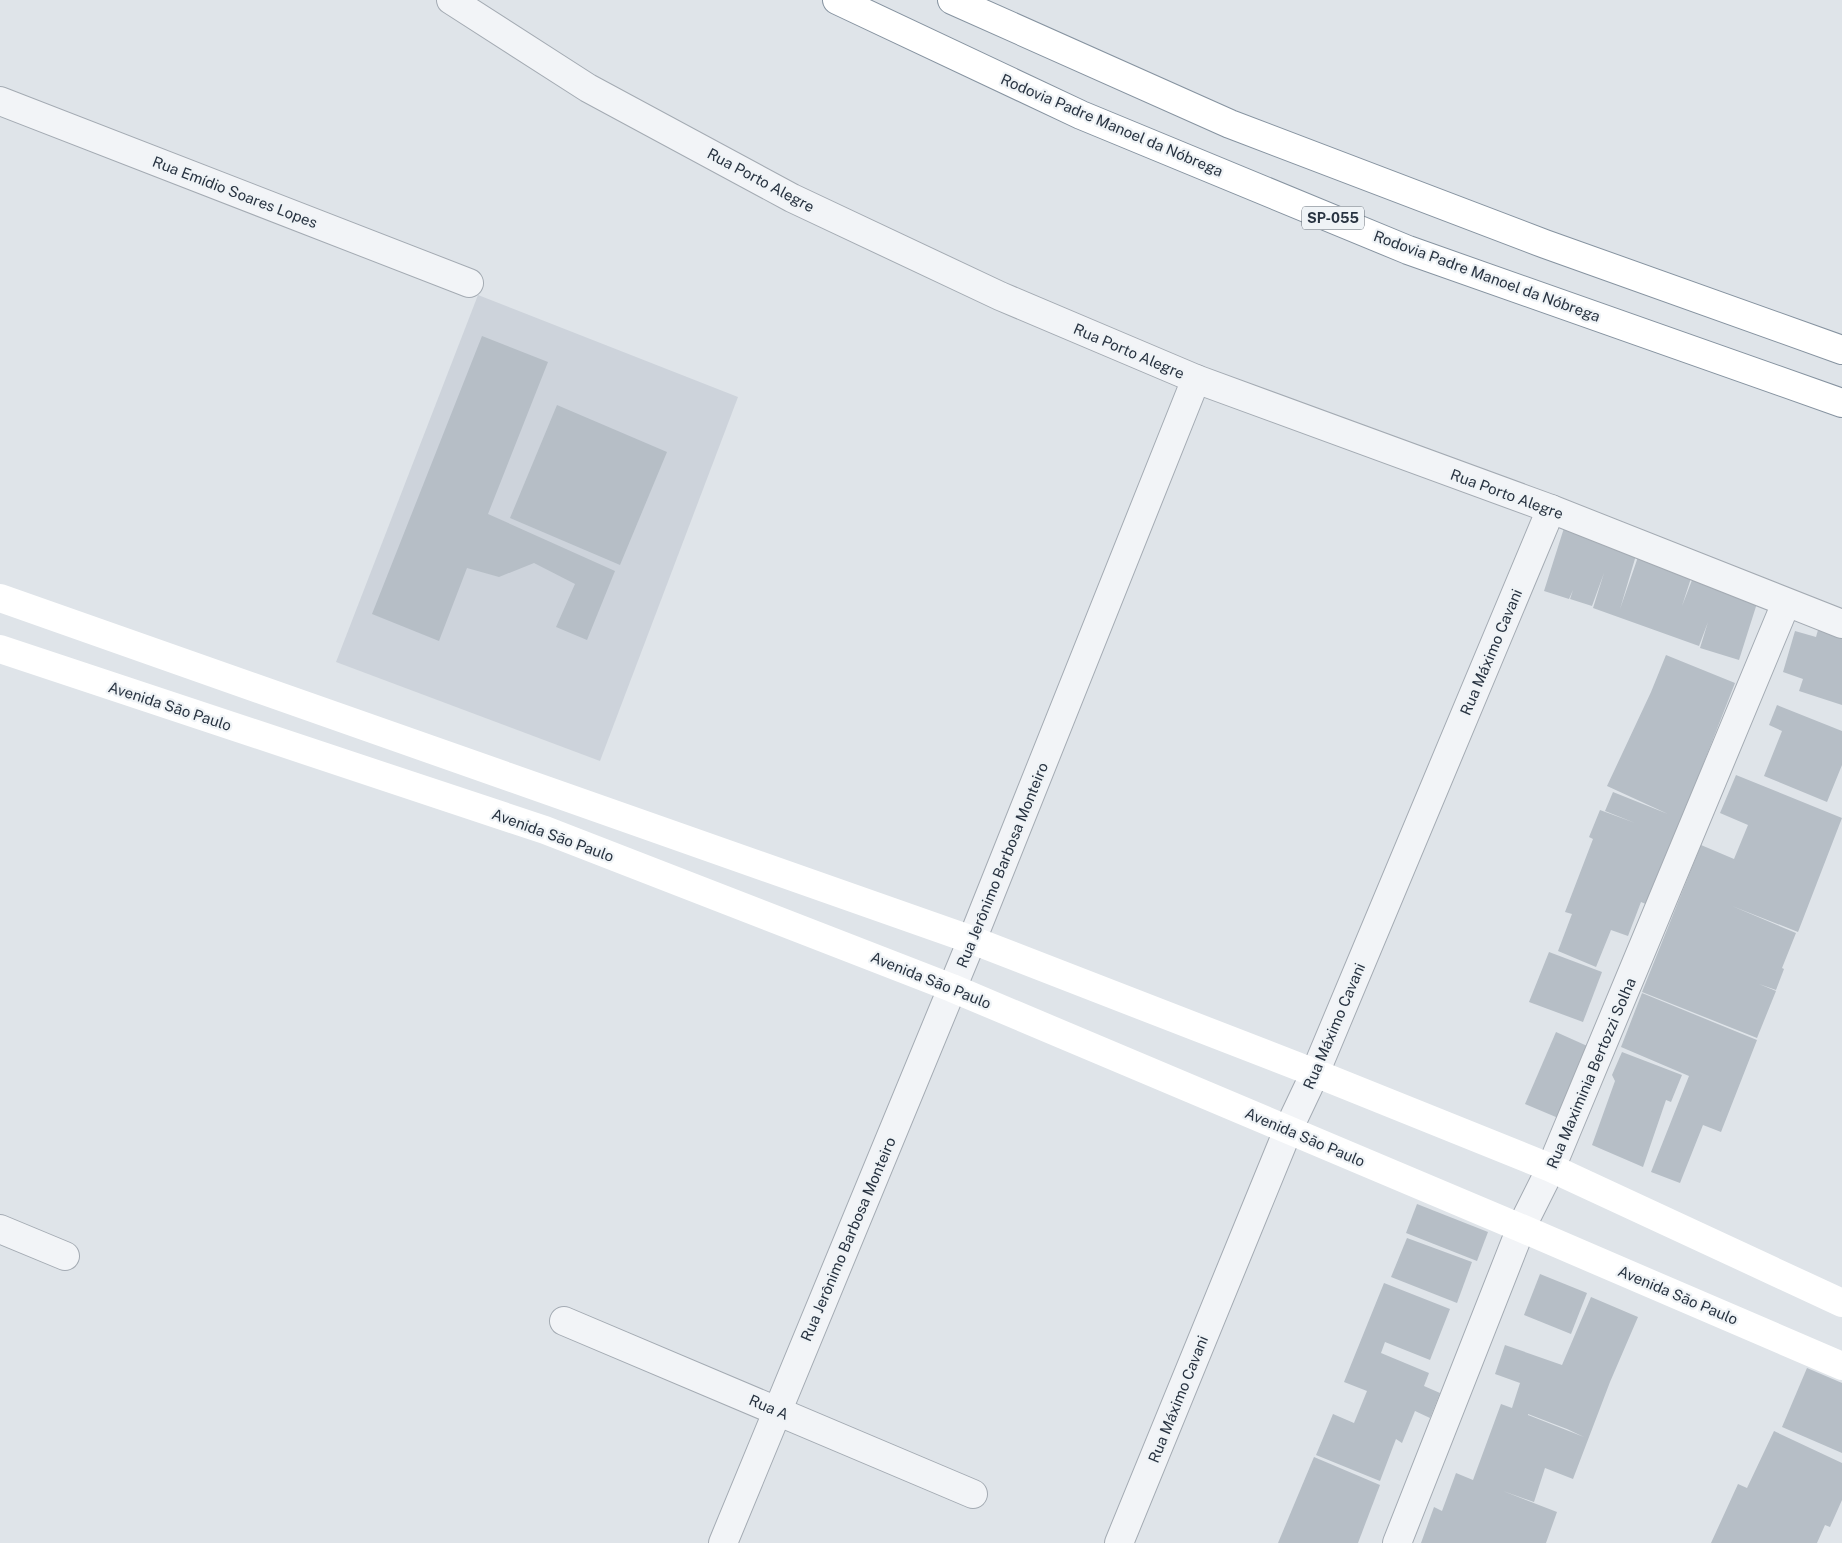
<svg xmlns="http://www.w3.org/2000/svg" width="1842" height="1543" viewBox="0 0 1842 1543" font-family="'Public Sans',sans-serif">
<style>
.built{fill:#cdd3db}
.building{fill:#b6bec6;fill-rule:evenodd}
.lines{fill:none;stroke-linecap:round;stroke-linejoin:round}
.minor-casing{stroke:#a4abb3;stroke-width:30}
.tertiary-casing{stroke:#a4abb3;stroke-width:30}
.trunk-casing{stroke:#8693a0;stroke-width:30}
.minor{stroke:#f2f4f7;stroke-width:28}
.tertiary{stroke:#f2f4f7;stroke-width:28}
.secondary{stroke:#fff;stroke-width:28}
.trunk{stroke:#fff;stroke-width:28}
.labels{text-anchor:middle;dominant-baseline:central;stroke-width:4.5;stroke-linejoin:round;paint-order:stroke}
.shield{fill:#eff3f6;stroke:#646d77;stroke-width:1}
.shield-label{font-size:14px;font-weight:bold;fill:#283341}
.street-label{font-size:15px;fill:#283341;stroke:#eff3f6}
</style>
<rect width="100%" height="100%" fill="#dfe4e9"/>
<!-- built -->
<polygon class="built" points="478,295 738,397 600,761 336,662"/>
<!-- building -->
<g class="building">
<polygon points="482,336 548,362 488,514 615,571 587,640 556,627 575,584 534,563 499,577 467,568 439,641 372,614"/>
<polygon points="557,405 667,452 620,565 510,518"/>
<polygon points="1564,528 1637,552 1620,609 1639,554 1692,575 1682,606 1694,575 1759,597 1739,660 1700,648 1708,622 1699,646 1593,608 1604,573 1592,606 1570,599 1573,590 1569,599 1544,591"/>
<polygon points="1818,630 1842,638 1842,705 1799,691 1803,679 1783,672 1795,631 1816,637"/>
<polygon points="1666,655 1735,683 1648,905 1641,902 1628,936 1611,930 1596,967 1558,951 1572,914 1565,912 1593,839 1589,837 1600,810 1635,823 1605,811 1613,792 1668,814 1607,786 1651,692"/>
<polygon points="1777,705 1842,731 1842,765 1827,802 1764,776 1782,731 1769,725"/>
<polygon points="1736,775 1842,818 1798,932 1732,906 1796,933 1782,968 1784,969 1776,990 1759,984 1776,991 1757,1038 1642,992 1701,845 1734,859 1748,825 1720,813"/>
<polygon points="1549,952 1602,972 1583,1022 1529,1002"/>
<polygon points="1642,993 1757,1040 1721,1132 1703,1125 1680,1183 1651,1172 1689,1076 1621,1047"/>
<polygon points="1556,1032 1594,1049 1563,1120 1525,1104"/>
<polygon points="1622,1052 1682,1075 1671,1102 1666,1100 1643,1167 1592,1145 1615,1081 1612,1075"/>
<polygon points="1417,1204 1488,1232 1477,1261 1406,1233"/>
<polygon points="1407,1238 1472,1262 1457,1303 1391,1277"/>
<polygon points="1540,1274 1587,1293 1571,1334 1524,1315"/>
<polygon points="1384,1283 1450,1309 1430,1360 1385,1342 1381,1353 1429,1373 1424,1386 1440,1393 1430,1418 1415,1411 1402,1443 1396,1439 1380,1481 1316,1455 1333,1414 1354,1423 1367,1391 1344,1382"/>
<path d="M1591 1297 1638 1317 1610 1382 1573 1479 1545 1468 1534 1502 1503 1491 1557 1512 1546 1543H1421L1434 1507 1442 1511 1456 1473 1473 1480 1501 1404 1512 1408 1520 1383 1495 1374 1505 1345 1562 1365ZM1528 1414 1567 1429 1584 1437 1528 1415Z"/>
<polygon points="1807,1368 1842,1383 1842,1453 1782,1427"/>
<polygon points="1774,1431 1842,1463 1842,1500 1830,1527 1825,1525 1817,1543 1711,1543 1738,1484 1747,1488"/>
<polygon points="1314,1457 1380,1485 1358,1543 1278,1543"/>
</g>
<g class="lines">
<defs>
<g id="minor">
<polyline points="0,101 469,283"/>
<polyline points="0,1229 65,1256"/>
<polyline points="564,1321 973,1494"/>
<polyline points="723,1543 972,940 1196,379"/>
<polyline points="1119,1543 1288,1130 1315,1073 1551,509"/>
<polyline points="1397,1543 1521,1228 1551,1168 1786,603"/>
</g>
<polyline id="tertiary" points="451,0 588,88 792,198 1000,296 1196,379 1551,509 1842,624"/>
<g id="trunk">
<polyline points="837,0 1081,115 1408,250 1842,403"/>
<polyline points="952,0 1230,124 1545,244 1842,350"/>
</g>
</defs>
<!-- minor casing -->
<use href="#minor" class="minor-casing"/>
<!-- tertiary casing -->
<use href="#tertiary" class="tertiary-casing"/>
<!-- trunk casing -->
<use href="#trunk" class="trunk-casing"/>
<!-- minor -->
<use href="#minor" class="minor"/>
<!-- tertiary -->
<use href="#tertiary" class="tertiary"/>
<!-- secondary -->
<g class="secondary">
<polyline points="0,598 972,940 1315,1073 1551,1168 1842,1303"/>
<polyline points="0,649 545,830 952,988 1521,1228 1842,1366"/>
</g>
<!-- trunk -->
<use href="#trunk" class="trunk"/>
</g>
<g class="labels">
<!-- shield labels -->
<rect class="shield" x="1302" y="206.5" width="62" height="23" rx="4"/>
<g class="shield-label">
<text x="1333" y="218">SP-055</text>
</g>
<!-- street labels -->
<g class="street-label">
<text transform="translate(1112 125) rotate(23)">Rodovia Padre Manoel da Nóbrega</text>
<text transform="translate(761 180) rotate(28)">Rua Porto Alegre</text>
<text transform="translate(235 192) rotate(21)">Rua Emídio Soares Lopes</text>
<text transform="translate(1487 276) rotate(20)">Rodovia Padre Manoel da Nóbrega</text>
<text transform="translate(1129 351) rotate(23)">Rua Porto Alegre</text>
<text transform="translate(1507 494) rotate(20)">Rua Porto Alegre</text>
<text transform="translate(1491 652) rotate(-67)">Rua Máximo Cavani</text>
<text transform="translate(170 706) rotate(18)">Avenida São Paulo</text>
<text transform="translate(553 835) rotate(20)">Avenida São Paulo</text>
<text transform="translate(1002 865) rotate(-68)">Rua Jerônimo Barbosa Monteiro</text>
<text transform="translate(931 980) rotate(22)">Avenida São Paulo</text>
<text transform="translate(1334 1026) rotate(-67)">Rua Máximo Cavani</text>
<text transform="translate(1591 1073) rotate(-67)">Rua Maximinia Bertozzi Solha</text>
<text transform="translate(1305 1137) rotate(23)">Avenida São Paulo</text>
<text transform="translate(848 1239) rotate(-67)">Rua Jerônimo Barbosa Monteiro</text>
<text transform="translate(1678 1295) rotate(23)">Avenida São Paulo</text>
<text transform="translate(1178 1399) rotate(-68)">Rua Máximo Cavani</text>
<text transform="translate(769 1407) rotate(23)">Rua A</text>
</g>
</g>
</svg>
